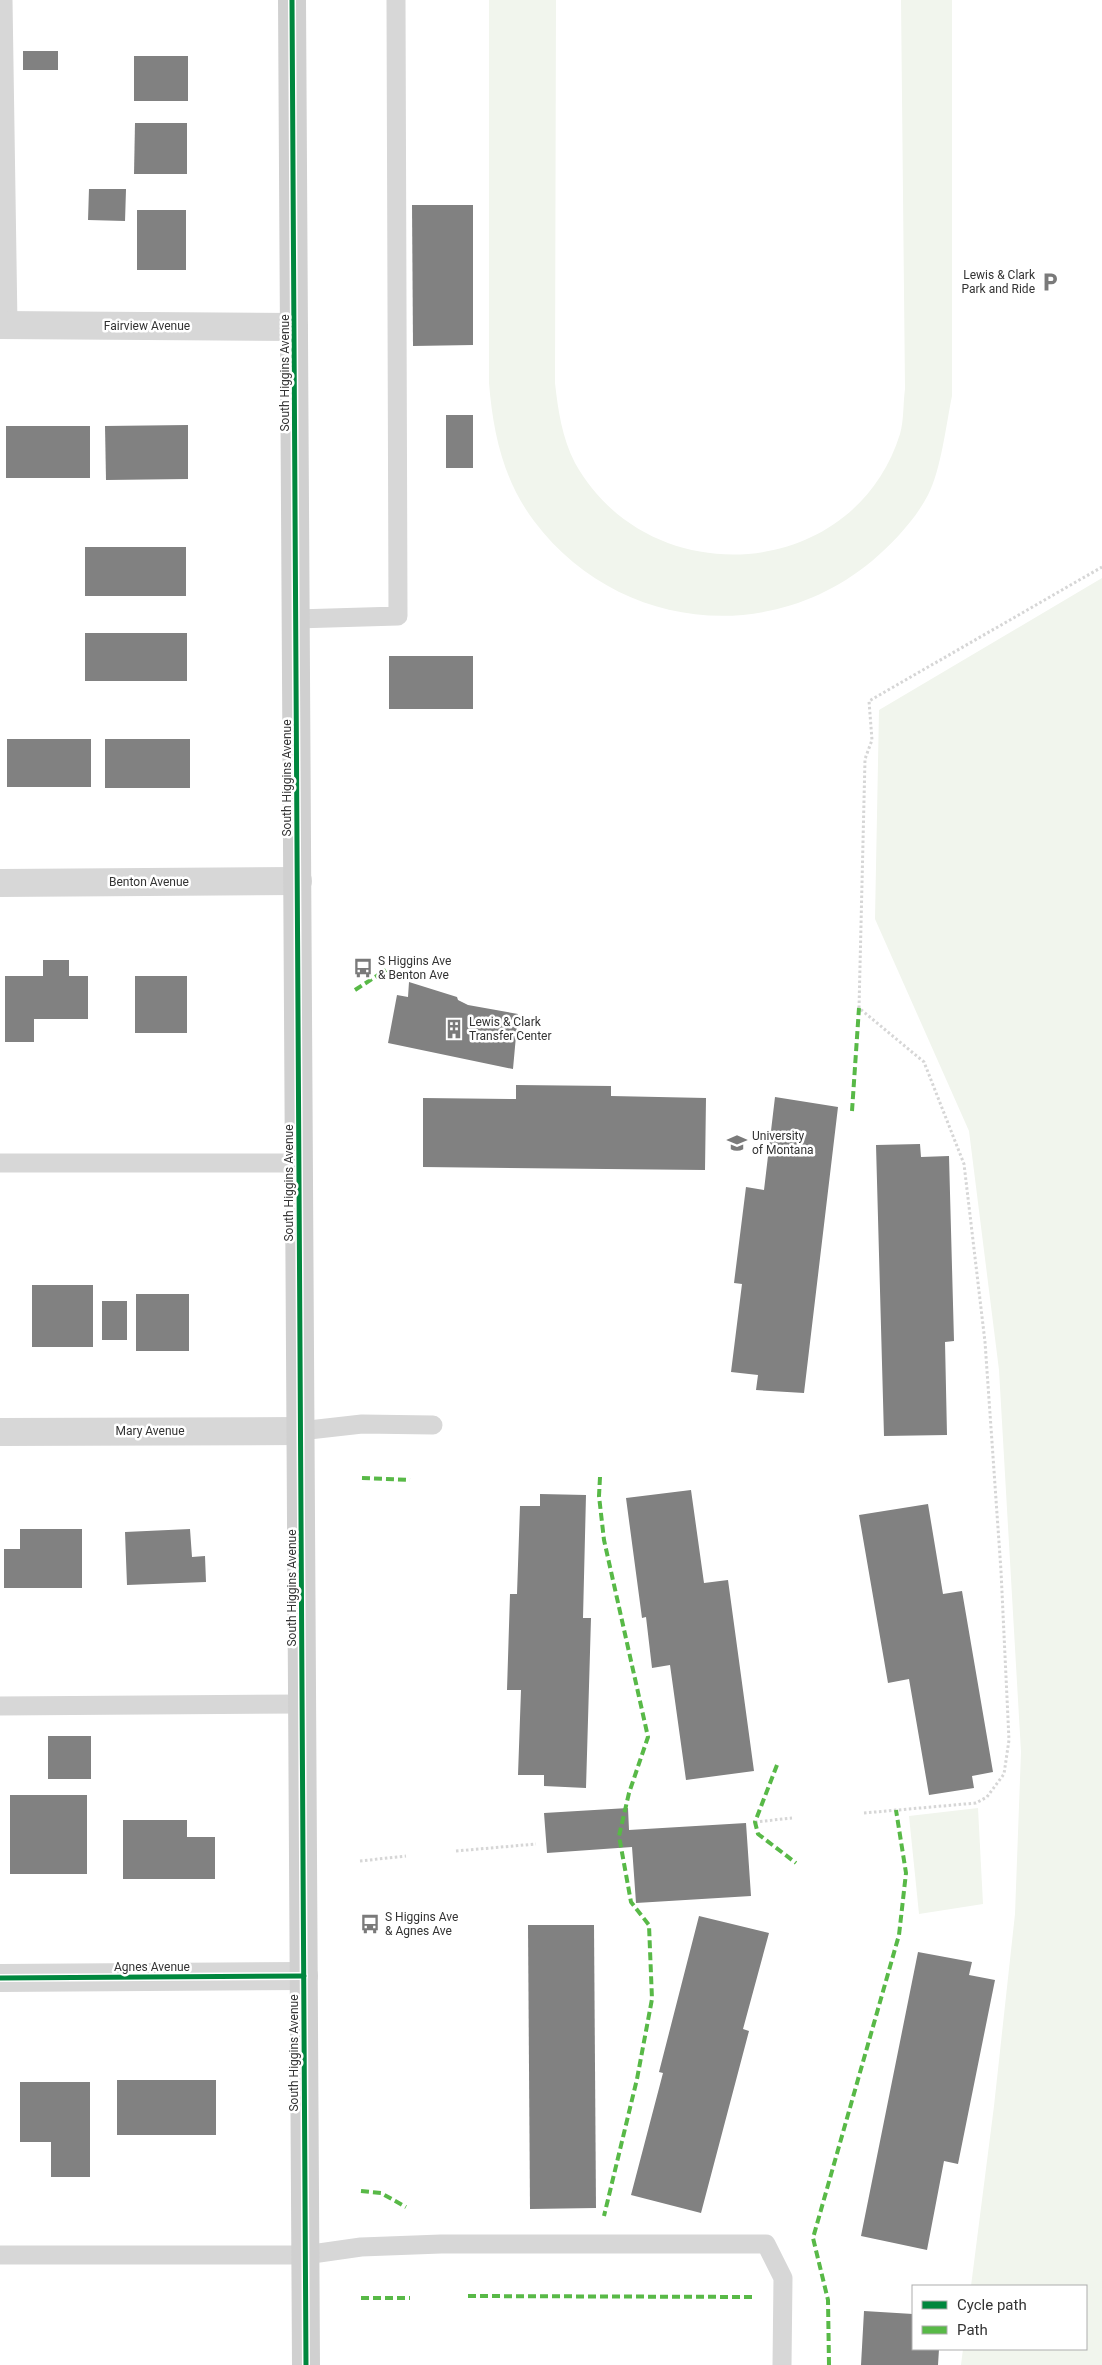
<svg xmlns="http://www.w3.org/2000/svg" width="1102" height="2365" viewBox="0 0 1102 2365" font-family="Roboto,sans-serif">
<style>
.green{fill:#f1f5ed}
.building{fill:#818181}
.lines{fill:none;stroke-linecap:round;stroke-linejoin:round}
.path{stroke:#d6d6d6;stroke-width:3;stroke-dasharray:2.5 2.5;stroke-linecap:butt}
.lane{stroke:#d7d7d7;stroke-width:19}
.street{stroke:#d7d7d7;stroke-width:28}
.secondary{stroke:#d0d0d0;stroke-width:28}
.quiet{stroke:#58b947;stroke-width:4;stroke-dasharray:8 4;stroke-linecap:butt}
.cycleway-casing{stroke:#fff;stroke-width:8}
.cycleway{stroke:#00873e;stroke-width:5}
.labels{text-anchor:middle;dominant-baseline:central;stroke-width:5;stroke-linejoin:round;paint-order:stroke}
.poi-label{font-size:12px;fill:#333;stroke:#fff;text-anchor:start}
.street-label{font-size:12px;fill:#333;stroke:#fff}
</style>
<rect width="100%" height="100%" fill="#fff"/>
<!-- green -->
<g class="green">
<path d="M489 0H556L555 383C558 410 562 438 575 463 649 596 854 582 900 434 904 420 903 403 905 389L901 0H952V396C946 425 941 470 928 495 915 520 893 543 872 561 767 648 615 629 534 521 503 480 493 432 489 383Z"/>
<polygon points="1102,578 1102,2365 961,2365 963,2349 1086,2349 1086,2286 971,2286 994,2106 1015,1914 1021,1752 999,1370 969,1131 875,919 879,710"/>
<polygon points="978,1808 983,1904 919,1914 909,1816"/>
</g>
<!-- building -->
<g class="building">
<rect x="23" y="51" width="35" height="19"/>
<rect x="134" y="56" width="54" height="45"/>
<polygon points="135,123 187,123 187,174 134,174"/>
<polygon points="89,189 126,189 125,221 88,220"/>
<polygon points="412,205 473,205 473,345 413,346"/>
<rect x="137" y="210" width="49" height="60"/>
<rect x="446" y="415" width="27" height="53"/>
<polygon points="188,425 188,479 106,480 105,426"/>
<rect x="6" y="426" width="84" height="52"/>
<rect x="85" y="547" width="101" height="49"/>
<rect x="85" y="633" width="102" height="48"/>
<rect x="389" y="656" width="84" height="53"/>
<rect x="7" y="739" width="84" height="48"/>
<rect x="105" y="739" width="85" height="49"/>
<polygon points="43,960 69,960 69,976 88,976 88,1019 34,1019 34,1042 5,1042 5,976 43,976"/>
<rect x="135" y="976" width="52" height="57"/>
<polygon points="409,982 457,997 458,1000 468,1005 518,1014 513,1069 388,1043 397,995 408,997"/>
<polygon points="516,1085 611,1086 611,1096 706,1098 705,1170 423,1167 423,1098 516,1099"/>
<polygon points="775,1097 838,1107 804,1393 756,1390 758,1375 731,1372 742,1284 734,1283 746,1187 764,1190"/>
<polygon points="920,1144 921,1157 949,1156 954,1341 945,1342 947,1435 884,1436 876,1145"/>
<rect x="32" y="1285" width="61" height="62"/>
<rect x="136" y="1294" width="53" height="57"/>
<rect x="102" y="1301" width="25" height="39"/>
<polygon points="691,1490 704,1583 728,1580 754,1771 686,1780 670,1665 652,1668 646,1617 642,1618 626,1498"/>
<polygon points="540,1494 586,1495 583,1618 591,1618 586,1788 544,1786 544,1775 518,1775 521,1690 507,1690 510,1594 517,1594 520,1506 540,1506"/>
<polygon points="928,1504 943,1594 962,1591 993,1772 972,1776 974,1788 929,1795 909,1679 888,1683 859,1515"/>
<polygon points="20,1529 82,1529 82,1588 4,1588 4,1549 20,1549"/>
<polygon points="190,1529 192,1557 205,1556 206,1582 127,1585 125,1532"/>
<rect x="48" y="1736" width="43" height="43"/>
<rect x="10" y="1795" width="77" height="79"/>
<polygon points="628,1808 629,1830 746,1823 751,1896 636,1903 632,1847 547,1853 544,1813"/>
<polygon points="123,1820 187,1820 187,1837 215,1837 215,1879 123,1879"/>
<polygon points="699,1916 769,1933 743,2029 749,2031 701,2213 631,2195 663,2073 659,2072"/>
<polygon points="528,1925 594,1925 596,2208 530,2209"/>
<polygon points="918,1952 972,1962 969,1975 995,1980 958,2164 944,2161 927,2250 861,2236"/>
<rect x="117" y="2080" width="99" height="55"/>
<polygon points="20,2082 90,2082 90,2177 51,2177 51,2142 20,2142"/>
<polygon points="864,2311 913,2314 913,2349 939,2349 938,2365 861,2365"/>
</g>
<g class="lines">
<!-- path -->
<g class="path">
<polyline points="864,1813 976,1803 987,1797 1004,1774 1009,1740 1001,1571 985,1342 964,1164 924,1062 859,1008 865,759 872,740 869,701 1102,567"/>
<polyline points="755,1822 792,1818"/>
<polyline points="456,1851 536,1844"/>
<polyline points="360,1861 406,1856"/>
</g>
<!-- lane -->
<g class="lane">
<polyline points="3,0 8,325"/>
<polyline points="296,619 398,616 396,0"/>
<polyline points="0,1163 299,1163"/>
<polyline points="300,1431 362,1424 433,1425"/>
<polyline points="0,1706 302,1704"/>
<polyline points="0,2255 305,2255 361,2247 441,2244 766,2244 783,2278 782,2365"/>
</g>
<!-- street -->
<g class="street">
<polyline points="0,325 294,327"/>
<polyline points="0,883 298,881"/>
<polyline points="0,1432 300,1431"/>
<polyline points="0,1978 304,1976"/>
</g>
<!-- secondary -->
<polyline class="secondary" points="292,0 306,2365"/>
<!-- quiet -->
<g class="quiet">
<polyline points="355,990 386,970"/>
<polyline points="852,1111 859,1008"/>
<polyline points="600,1477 599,1496 604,1540 648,1737 629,1793 619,1836 631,1902 649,1925 652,1999 637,2079 604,2216"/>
<polyline points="362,1478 410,1480"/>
<polyline points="777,1765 755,1822 758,1834 796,1863"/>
<polyline points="361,2191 381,2193 406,2207"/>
<polyline points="468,2296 756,2297"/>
<polyline points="361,2298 410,2298"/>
<polyline points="829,2365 828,2300 813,2238 899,1935 906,1873 896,1810"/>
</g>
<defs>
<g id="cycleway">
<polyline points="292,0 306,2365"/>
<polyline points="0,1978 304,1976"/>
</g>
</defs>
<!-- cycleway casing -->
<use href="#cycleway" class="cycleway-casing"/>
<!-- cycleway -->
<use href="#cycleway" class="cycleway"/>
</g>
<!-- icons -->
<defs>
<symbol id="parking-bare" viewBox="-9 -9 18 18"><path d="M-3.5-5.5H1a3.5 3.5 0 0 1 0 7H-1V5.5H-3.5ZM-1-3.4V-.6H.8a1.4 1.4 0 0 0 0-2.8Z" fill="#7a7a7a" stroke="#fff" stroke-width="2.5" paint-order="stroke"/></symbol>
<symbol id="bus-bare" viewBox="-9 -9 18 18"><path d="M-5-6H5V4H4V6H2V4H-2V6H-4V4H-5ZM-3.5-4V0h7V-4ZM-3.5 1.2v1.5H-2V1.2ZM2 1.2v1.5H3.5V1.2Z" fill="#7a7a7a" stroke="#fff" stroke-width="2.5" paint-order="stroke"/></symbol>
<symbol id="building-bare" viewBox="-9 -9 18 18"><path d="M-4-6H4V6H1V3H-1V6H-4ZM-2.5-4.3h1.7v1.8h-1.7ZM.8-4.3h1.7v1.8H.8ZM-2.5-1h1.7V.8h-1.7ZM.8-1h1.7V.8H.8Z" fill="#7a7a7a" stroke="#fff" stroke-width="2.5" paint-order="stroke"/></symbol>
<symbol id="university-bare" viewBox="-9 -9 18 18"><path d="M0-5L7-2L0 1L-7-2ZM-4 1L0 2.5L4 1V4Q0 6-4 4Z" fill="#7a7a7a" stroke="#fff" stroke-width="2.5" paint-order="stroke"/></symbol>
</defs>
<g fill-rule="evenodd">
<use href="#parking-bare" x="1036" y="268" width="28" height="28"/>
<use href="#bus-bare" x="349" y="954" width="28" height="28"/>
<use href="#building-bare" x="440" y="1015" width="28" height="28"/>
<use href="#university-bare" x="723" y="1129" width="28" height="28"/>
<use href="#bus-bare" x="356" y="1910" width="28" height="28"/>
</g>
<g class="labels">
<!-- poi labels -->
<g class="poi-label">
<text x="1035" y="275" text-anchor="end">Lewis &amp; Clark<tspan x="1035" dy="14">Park and Ride</tspan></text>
<text x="378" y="961">S Higgins Ave<tspan x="378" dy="14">&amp; Benton Ave</tspan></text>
<text x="469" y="1022">Lewis &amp; Clark<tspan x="469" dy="14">Transfer Center</tspan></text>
<text x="752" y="1136">University<tspan x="752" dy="14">of Montana</tspan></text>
<text x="385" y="1917">S Higgins Ave<tspan x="385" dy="14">&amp; Agnes Ave</tspan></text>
</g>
<!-- street labels -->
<g class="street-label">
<text x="147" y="326">Fairview Avenue</text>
<text transform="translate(285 373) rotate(-90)">South Higgins Avenue</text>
<text transform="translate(287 778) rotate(-90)">South Higgins Avenue</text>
<text x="149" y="882">Benton Avenue</text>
<text transform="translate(289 1183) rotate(-90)">South Higgins Avenue</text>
<text x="150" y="1431">Mary Avenue</text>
<text transform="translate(292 1588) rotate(-90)">South Higgins Avenue</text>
<text x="152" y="1967">Agnes Avenue</text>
<text transform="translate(294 2053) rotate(-90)">South Higgins Avenue</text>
</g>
</g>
<!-- legend -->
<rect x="912" y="2285" width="175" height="65" fill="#ffffff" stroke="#adadad"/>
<rect x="922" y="2301" width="25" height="8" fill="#00873e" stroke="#adadad"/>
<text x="957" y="2310" font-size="15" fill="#333333">Cycle path</text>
<rect x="922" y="2326" width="25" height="8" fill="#58b947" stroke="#adadad"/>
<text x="957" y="2335" font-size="15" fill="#333333">Path</text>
</svg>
